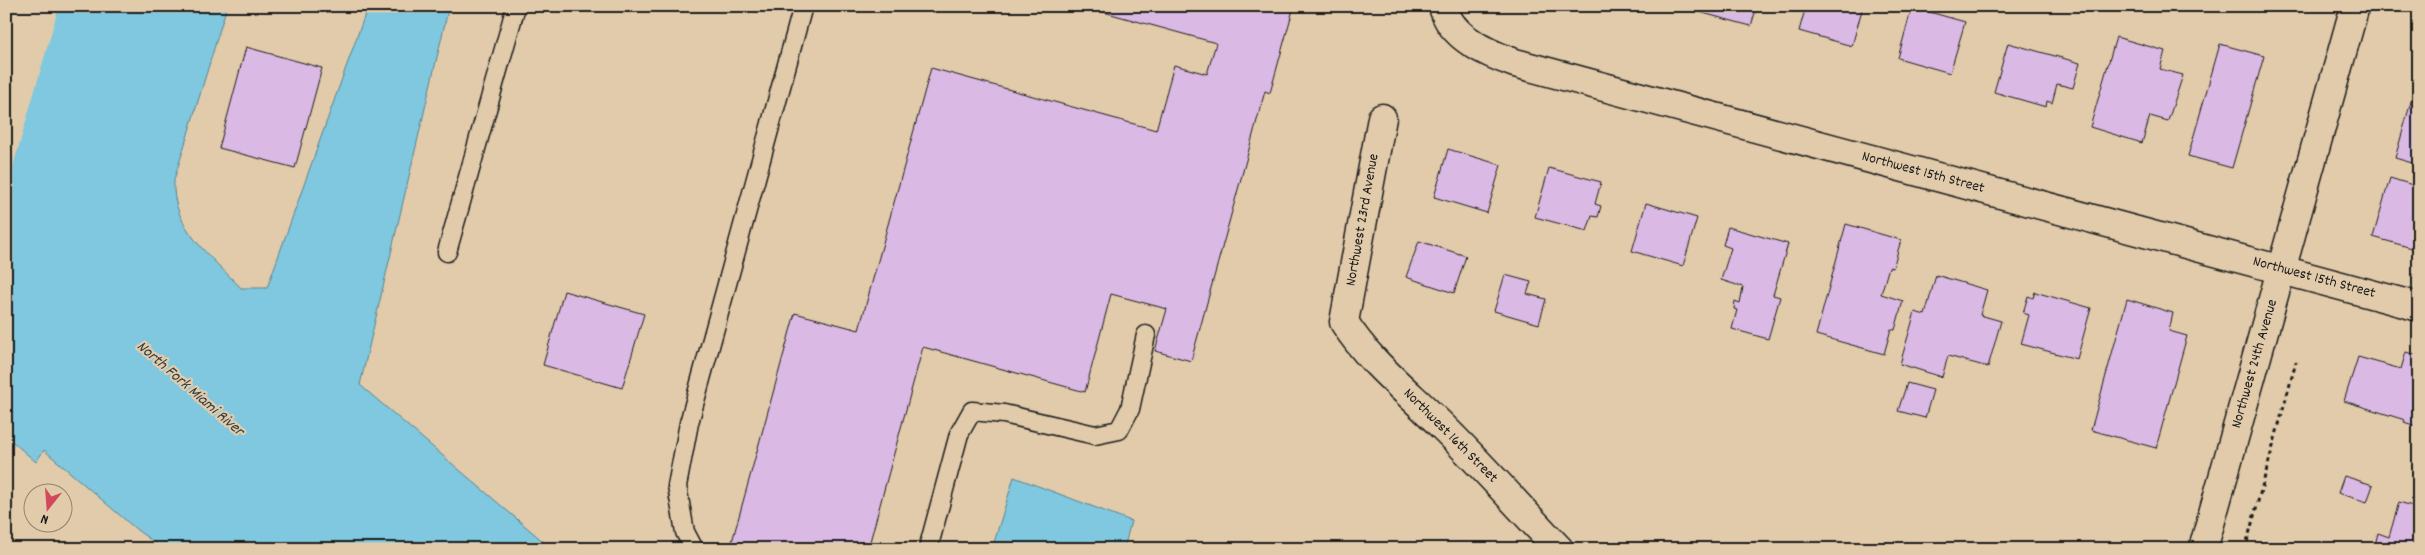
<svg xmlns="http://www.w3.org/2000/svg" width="2425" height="555" viewBox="0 0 2425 555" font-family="Dekko,sans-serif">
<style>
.water{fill:#7fc8df;stroke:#578391}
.pier{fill:#e1cbaa}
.building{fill:#dab9e5;stroke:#1c1c1c}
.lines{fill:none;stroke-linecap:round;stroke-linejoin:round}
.lane-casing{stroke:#1c1c1c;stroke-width:21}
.street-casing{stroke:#1c1c1c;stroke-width:31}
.path{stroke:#1c1c1c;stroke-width:3;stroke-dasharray:4 4;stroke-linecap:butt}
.lane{stroke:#e1cbaa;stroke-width:18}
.street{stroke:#e1cbaa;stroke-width:28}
.labels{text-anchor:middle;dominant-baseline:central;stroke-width:4.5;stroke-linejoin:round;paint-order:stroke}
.street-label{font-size:15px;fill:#1c1c1c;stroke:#e1cbaa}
.water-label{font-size:16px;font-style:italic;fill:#303e43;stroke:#e1cbaa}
</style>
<rect width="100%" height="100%" fill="#e1cbaa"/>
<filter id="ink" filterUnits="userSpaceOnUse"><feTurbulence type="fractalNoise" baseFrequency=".02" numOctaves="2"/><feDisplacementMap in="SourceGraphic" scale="10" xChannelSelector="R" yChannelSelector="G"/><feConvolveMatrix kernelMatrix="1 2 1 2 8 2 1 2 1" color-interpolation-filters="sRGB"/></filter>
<g filter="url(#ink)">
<!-- water -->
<g class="water">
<path d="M56 6H227L174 180C171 228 211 256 241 288H267L368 6H449L360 385 552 549H163L137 530 44 450 36 462 6 436V61L30 91Z"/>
<polygon points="1014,477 1131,521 1124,549 992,549"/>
</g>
<!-- pier -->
<polygon class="pier" points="54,6 59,6 6,191 6,58 30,86"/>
<!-- building -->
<g class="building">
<polygon points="1082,6 1294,6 1270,93 1265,91 1191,361 1155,351 1167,309 1111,294 1085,392 923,347 868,549 730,549 795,313 859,330 931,68 1156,130 1174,65 1207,74 1216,43"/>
<polygon points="1700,6 1757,6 1751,26 1699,12"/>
<polygon points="1806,6 1863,6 1852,46 1799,31"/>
<polygon points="1912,7 1965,22 1950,73 1898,58"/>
<polygon points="2116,37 2165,51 2160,69 2183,75 2168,121 2150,116 2142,143 2090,127"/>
<polygon points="2008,43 2080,63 2073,88 2057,84 2052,103 2047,101 2046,107 1994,92"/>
<polygon points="2220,44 2264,56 2232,168 2188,156"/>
<polygon points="246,47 322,68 295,168 219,148"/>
<polygon points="2412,98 2419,100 2419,165 2395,158"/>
<polygon points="1448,149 1501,165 1487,213 1434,197"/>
<polygon points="1549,168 1601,182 1595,204 1601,206 1598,217 1592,216 1587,231 1535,217"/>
<polygon points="2390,178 2419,187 2419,250 2373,237"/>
<polygon points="1646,203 1697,218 1683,266 1632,251"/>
<polygon points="1846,224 1901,240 1893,268 1889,267 1881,294 1903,301 1895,330 1891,329 1884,354 1816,335"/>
<polygon points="1728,227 1788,244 1773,295 1780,297 1768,339 1732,329 1737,310 1734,309 1735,301 1740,303 1743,287 1721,280 1731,248 1723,245"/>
<polygon points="1419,241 1466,256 1454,293 1406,277"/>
<polygon points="1505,275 1531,282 1527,294 1546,299 1539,324 1494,311"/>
<polygon points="1936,275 1987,290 1980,315 2001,321 1988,367 1948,356 1942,377 1900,364 1915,312 1925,315"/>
<polygon points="564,291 644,314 622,388 543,365"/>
<polygon points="2035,292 2091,308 2077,359 2021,344 2029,315 2023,313 2028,296 2033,298"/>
<polygon points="2127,299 2173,313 2169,331 2187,336 2156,448 2091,430"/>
<polygon points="2406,352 2419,356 2419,427 2404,422 2405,420 2344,401 2358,357 2401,369"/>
<polygon points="1907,383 1933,390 1925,418 1898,411"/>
<polygon points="2344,476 2373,485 2367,502 2338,493"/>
<polygon points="2399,502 2419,508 2419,549 2374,549 2378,533 2389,537"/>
</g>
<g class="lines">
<defs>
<g id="lane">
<polyline points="447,252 516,6"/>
<polyline points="694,549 685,532 677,486 689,423 803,6"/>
<polyline points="928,549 959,434 972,411 1004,414 1095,435 1119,430 1130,409 1146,335"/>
</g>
<g id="street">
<path d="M1443 6C1450 38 1489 54 1515 63L2419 307"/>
<path d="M1382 118 1344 322C1369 362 1407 391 1440 424 1481 464 1519 507 1559 549"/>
<polyline points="2203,549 2355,6"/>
</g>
</defs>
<!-- lane casing -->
<use href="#lane" class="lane-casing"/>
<!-- street casing -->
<use href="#street" class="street-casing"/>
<!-- path -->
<polyline class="path" points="2245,549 2296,362"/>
<!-- lane -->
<use href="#lane" class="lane"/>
<!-- street -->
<use href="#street" class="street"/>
</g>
</g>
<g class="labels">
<!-- street labels -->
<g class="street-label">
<text transform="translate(1923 173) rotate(15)">Northwest 15th Street</text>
<text transform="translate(1363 220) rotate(-80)">Northwest 23rd Avenue</text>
<text transform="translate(2314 278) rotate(15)">Northwest 15th Street</text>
<text transform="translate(2255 364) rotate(-74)">Northwest 24th Avenue</text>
<text transform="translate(1450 436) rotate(45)">Northwest 16th Street</text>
</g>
<!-- water labels -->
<g class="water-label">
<text transform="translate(190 389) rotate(41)">North Fork Miami River</text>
</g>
</g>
<!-- margin -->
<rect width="2425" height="555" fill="none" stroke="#e1cbaa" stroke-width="25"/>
<rect x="12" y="12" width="2400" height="530" fill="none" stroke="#1c1c1c" stroke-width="2" filter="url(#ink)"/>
<!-- north arrow -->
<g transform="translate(48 508) rotate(197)"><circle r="24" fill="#e1cbaa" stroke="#928571"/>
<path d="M0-4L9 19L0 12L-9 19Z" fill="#d1495b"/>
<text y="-8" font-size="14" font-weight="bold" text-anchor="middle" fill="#1c1c1c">N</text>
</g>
</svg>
